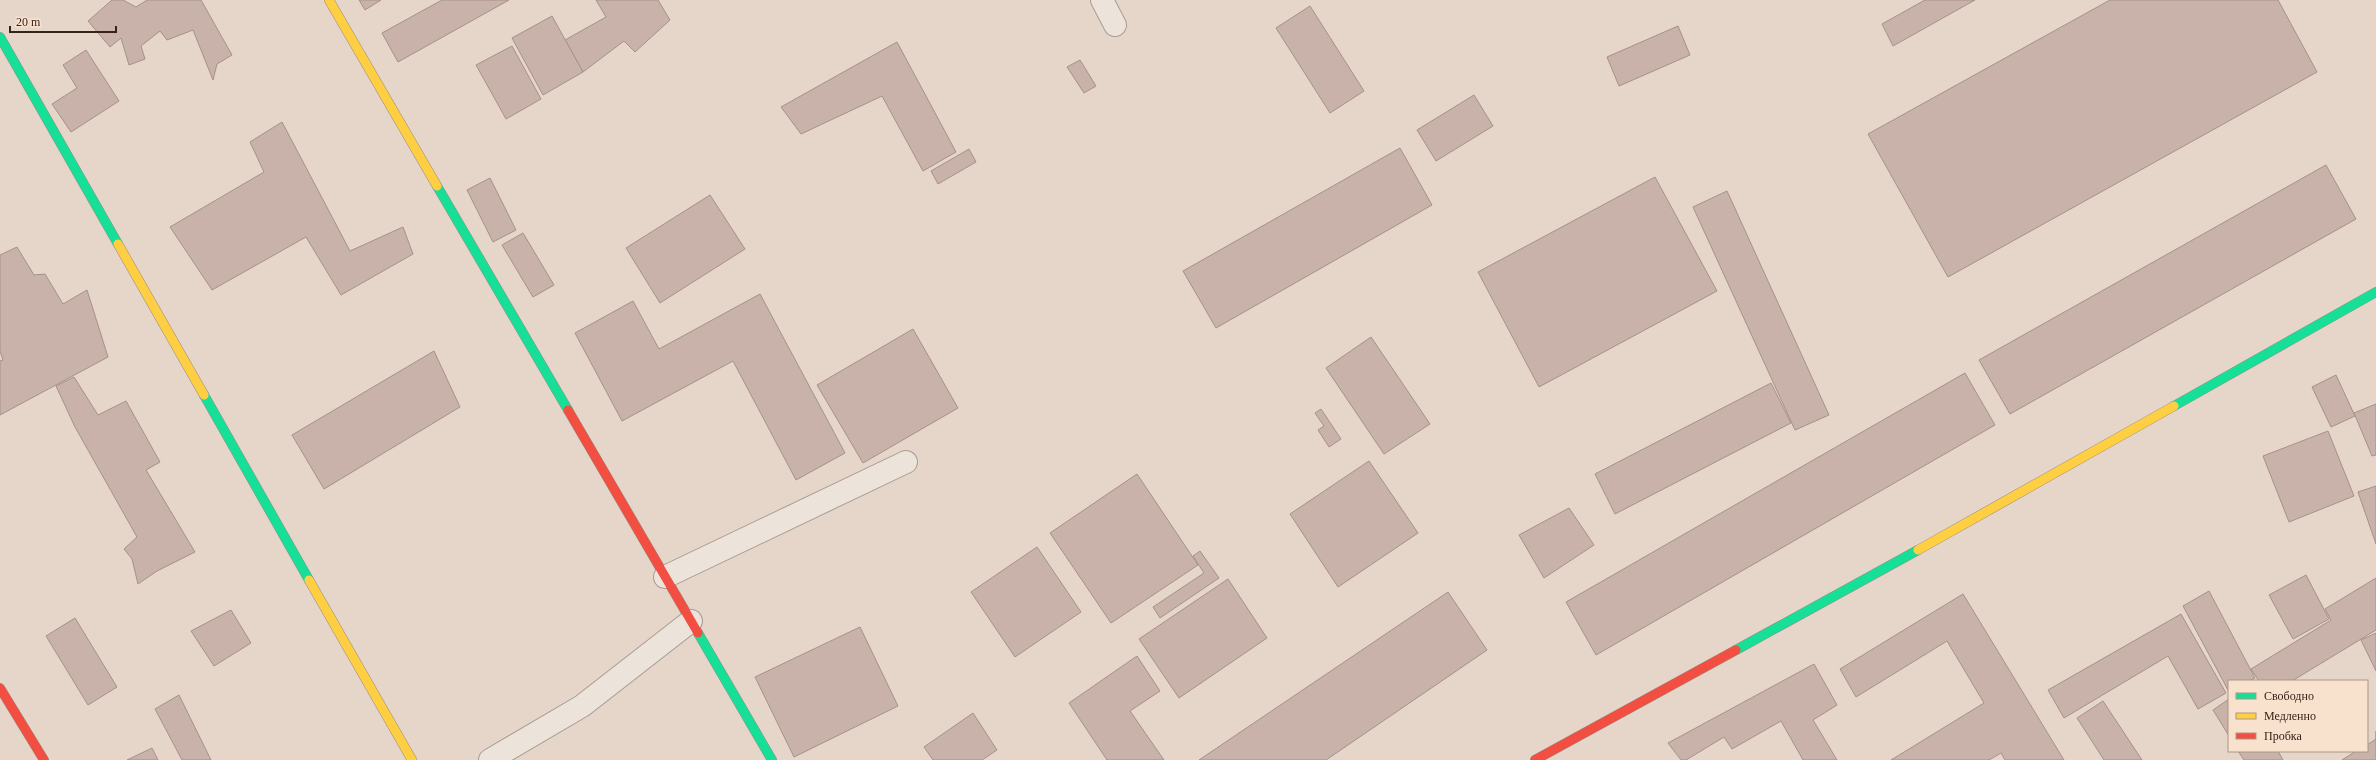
<svg xmlns="http://www.w3.org/2000/svg" width="2376" height="760" viewBox="0 0 2376 760" font-family="'Times New Roman',serif">
<style>
.building{fill:#c9b2a9;stroke:#a59189}
.lines{fill:none;stroke-linecap:round;stroke-linejoin:round}
.street-casing{stroke:#aa9b93;stroke-width:24}
.fast-casing{stroke:#998b83;stroke-width:10}
.slow-casing{stroke:#998b83;stroke-width:10}
.jam-casing{stroke:#998b83;stroke-width:10}
.street{stroke:#ece3db;stroke-width:22}
.fast{stroke:#16e098;stroke-width:9}
.slow{stroke:#ffcf43;stroke-width:9}
.jam{stroke:#f24e42;stroke-width:9}
</style>
<rect width="100%" height="100%" fill="#e5d6c9"/>
<!-- building -->
<g class="building">
<polygon points="112,0 123,0 136,7 147,0 201,0 232,55 217,64 213,80 193,30 167,40 160,31 141,46 145,59 129,65 121,38 110,47 88,21"/>
<polygon points="359,0 381,0 365,10"/>
<polygon points="442,0 509,0 398,62 382,33"/>
<polygon points="596,0 658,0 670,20 635,52 624,41 583,72 565,40 606,17"/>
<polygon points="1925,0 1975,0 1893,46 1882,24"/>
<polygon points="2110,0 2278,0 2317,72 1948,277 1868,134"/>
<polygon points="1310,6 1364,91 1330,113 1276,28"/>
<polygon points="552,16 583,72 543,95 512,38"/>
<polygon points="1678,26 1690,55 1619,86 1607,57"/>
<polygon points="897,42 956,152 923,171 882,96 801,134 781,107"/>
<polygon points="512,46 541,99 506,119 476,65"/>
<polygon points="86,50 119,101 71,132 52,104 77,88 63,65"/>
<polygon points="1080,60 1096,86 1084,93 1067,67"/>
<polygon points="1474,95 1493,126 1436,161 1417,130"/>
<polygon points="282,122 350,251 403,227 413,254 341,295 306,237 212,290 170,227 264,172 250,142"/>
<polygon points="1400,148 1432,205 1216,328 1183,271"/>
<polygon points="969,149 976,162 938,184 931,171"/>
<polygon points="2326,165 2356,219 2010,414 1979,360"/>
<polygon points="1655,177 1717,291 1539,387 1478,272"/>
<polygon points="490,178 516,230 493,242 467,190"/>
<polygon points="1727,191 1829,415 1795,430 1693,207"/>
<polygon points="710,195 745,249 660,303 626,248"/>
<polygon points="523,233 554,285 533,297 502,245"/>
<polygon points="17,247 34,275 45,274 63,304 87,290 108,357 0,415 0,361 3,360 0,351 0,255"/>
<polygon points="760,294 845,453 796,480 733,361 622,421 575,333 633,301 659,349"/>
<polygon points="913,329 958,408 863,463 817,385"/>
<polygon points="1371,337 1430,424 1384,454 1326,368"/>
<polygon points="434,351 460,407 324,489 292,435"/>
<polygon points="1965,373 1995,425 1596,655 1566,602"/>
<polygon points="2336,375 2355,416 2331,427 2312,387"/>
<polygon points="74,377 98,415 126,401 160,462 146,470 195,552 157,571 138,584 132,559 124,549 137,537 75,427 56,386"/>
<polygon points="1771,383 1791,423 1615,514 1595,474"/>
<polygon points="2376,404 2376,455 2372,456 2354,413"/>
<polygon points="1321,409 1341,439 1329,447 1318,430 1324,426 1315,413"/>
<polygon points="2328,431 2354,496 2289,522 2263,456"/>
<polygon points="1369,461 1418,533 1338,587 1290,514"/>
<polygon points="1137,474 1198,565 1111,623 1050,533"/>
<polygon points="2376,486 2376,544 2358,492"/>
<polygon points="1569,508 1594,545 1544,578 1519,535"/>
<polygon points="1037,547 1081,612 1015,657 971,592"/>
<polygon points="1200,551 1219,578 1160,618 1153,607 1204,573 1193,556"/>
<polygon points="2306,575 2329,619 2293,639 2269,595"/>
<polygon points="2376,578 2376,630 2292,681 2259,681 2251,669 2331,620 2325,609"/>
<polygon points="1228,579 1267,638 1179,698 1139,639"/>
<polygon points="2209,591 2255,678 2249,681 2229,681 2229,692 2183,606"/>
<polygon points="1448,592 1487,650 1326,760 1199,760"/>
<polygon points="1963,594 2064,760 2005,760 2001,753 1989,760 1891,760 1984,703 1947,641 1856,697 1840,669"/>
<polygon points="231,610 251,643 214,666 191,631"/>
<polygon points="2181,614 2226,693 2198,709 2168,656 2064,718 2048,690"/>
<polygon points="75,618 117,687 88,705 46,636"/>
<polygon points="860,627 898,706 794,757 755,677"/>
<polygon points="2376,633 2376,671 2361,640"/>
<polygon points="1137,656 1160,691 1130,711 1164,760 1107,760 1069,703"/>
<polygon points="1814,664 1837,705 1813,720 1837,760 1803,760 1781,721 1732,749 1724,737 1686,760 1681,760 1668,743"/>
<polygon points="179,695 211,760 182,760 155,709"/>
<polygon points="2229,699 2229,736 2213,710"/>
<polygon points="2103,701 2142,760 2104,760 2077,718"/>
<polygon points="973,713 997,750 982,760 933,760 924,747"/>
<polygon points="2376,731 2376,760 2342,760 2356,751 2367,751 2367,745 2376,739"/>
<polygon points="152,748 158,760 127,760"/>
<polygon points="2238,751 2278,751 2283,760 2244,760"/>
</g>
<g class="lines">
<defs>
<g id="street">
<polyline points="1102,0 1115,25"/>
<polyline points="665,577 906,462"/>
<polyline points="490,760 582,706 691,621"/>
</g>
<g id="fast">
<polyline points="0,37 118,244"/>
<polyline points="437,186 568,410"/>
<polyline points="204,395 309,580"/>
<polyline points="2174,406 2376,292"/>
<polyline points="698,633 772,760"/>
<polyline points="1736,650 1918,550"/>
</g>
<g id="slow">
<polyline points="329,0 437,186"/>
<polyline points="118,244 204,395"/>
<polyline points="1918,550 2174,406"/>
<polyline points="309,580 412,760"/>
</g>
<g id="jam">
<polyline points="568,410 698,633"/>
<polyline points="0,688 44,760"/>
<polyline points="1535,760 1736,650"/>
</g>
</defs>
<!-- street casing -->
<use href="#street" class="street-casing"/>
<!-- fast casing -->
<use href="#fast" class="fast-casing"/>
<!-- slow casing -->
<use href="#slow" class="slow-casing"/>
<!-- jam casing -->
<use href="#jam" class="jam-casing"/>
<!-- street -->
<use href="#street" class="street"/>
<!-- fast -->
<use href="#fast" class="fast"/>
<!-- slow -->
<use href="#slow" class="slow"/>
<!-- jam -->
<use href="#jam" class="jam"/>
</g>
<!-- legend -->
<rect x="2228" y="680" width="140" height="72" fill="#f8e1cd" stroke="#ab9586"/>
<rect x="2236" y="693" width="20" height="6" fill="#16e098" stroke="#ab9586"/>
<text x="2264" y="700" font-size="12" fill="#38221b">Свободно</text>
<rect x="2236" y="713" width="20" height="6" fill="#ffcf43" stroke="#ab9586"/>
<text x="2264" y="720" font-size="12" fill="#38221b">Медленно</text>
<rect x="2236" y="733" width="20" height="6" fill="#f24e42" stroke="#ab9586"/>
<text x="2264" y="740" font-size="12" fill="#38221b">Пробка</text>
<!-- scale -->
<path d="M10 26v6h106v-6" fill="none" stroke="#38221b" stroke-width="2"/>
<text x="16" y="26" font-size="12" fill="#38221b" stroke="#f8e1cd" stroke-width="3" paint-order="stroke">20 m</text>
</svg>
